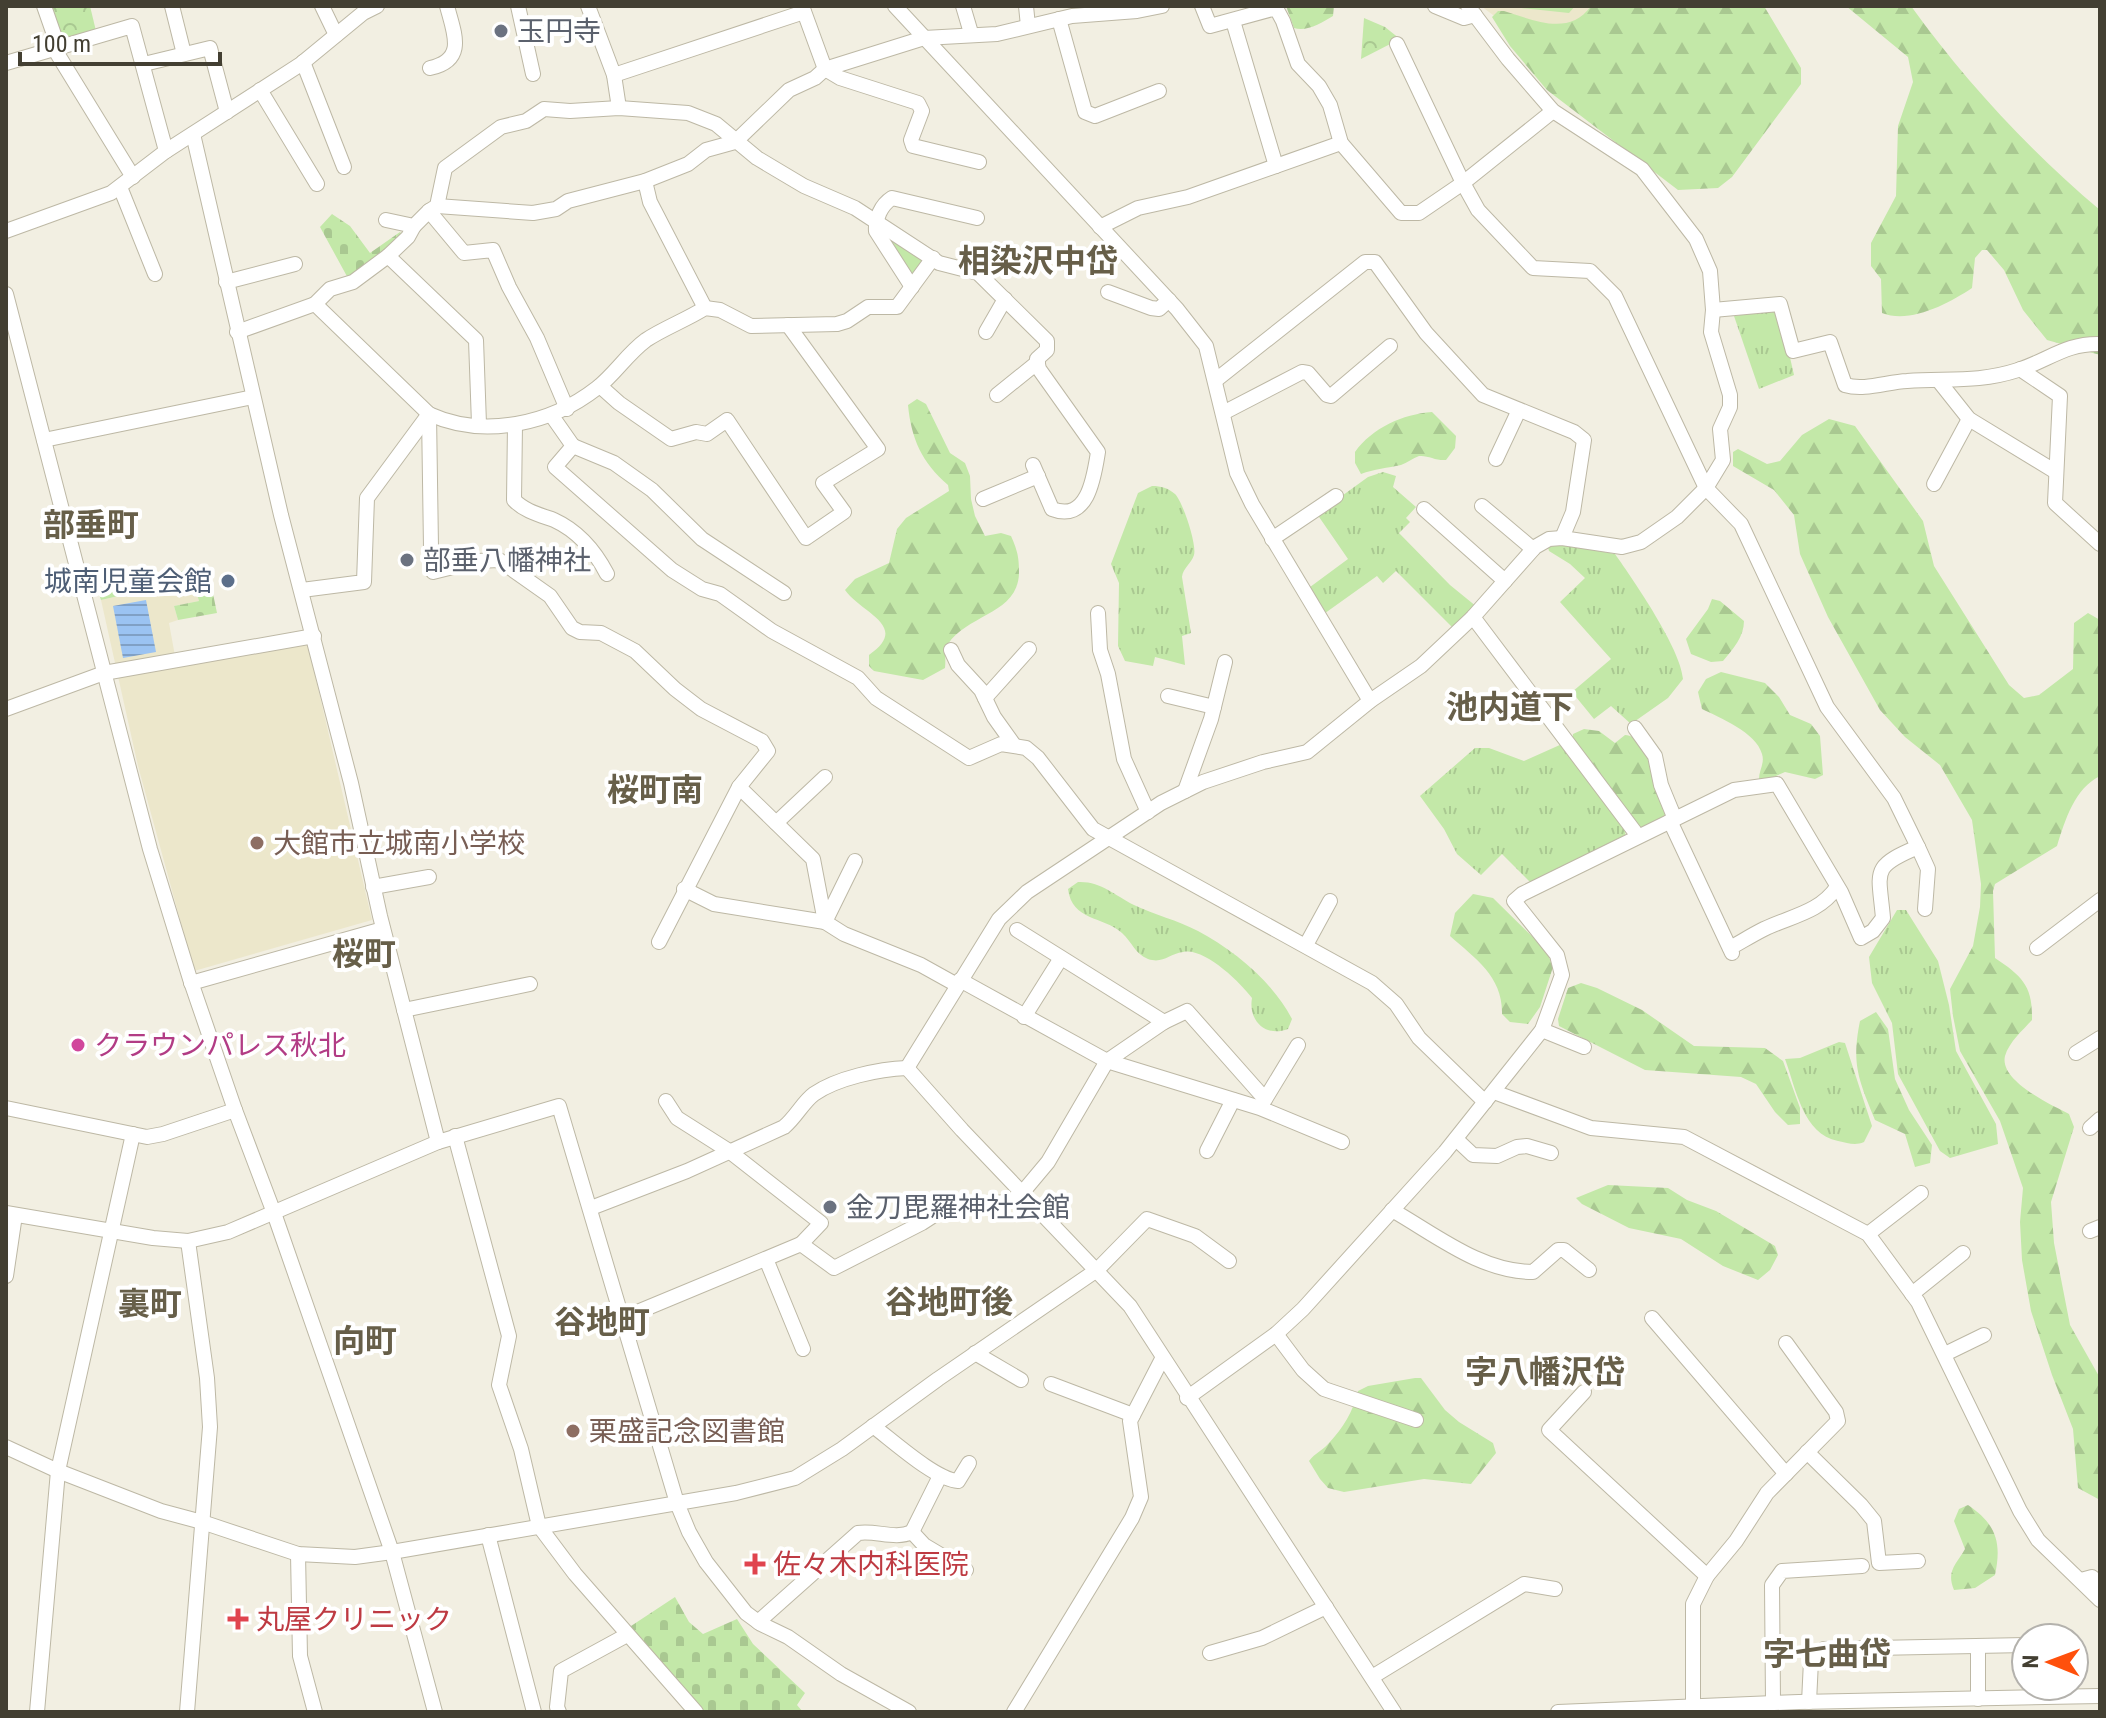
<svg xmlns="http://www.w3.org/2000/svg" width="2106" height="1718" viewBox="0 0 2106 1718" font-family="'Roboto Condensed','Noto Sans JP',sans-serif">
<style>
.education{fill:#ece7cb}
.grass{fill:url(#grass-tufts)}
.forest{fill:url(#forest-firs)}
.cemetery{fill:url(#cemetery-stones)}
.park{fill:url(#park-crowns)}
.pitch{fill:#c3e8a8}
.water{fill:url(#water-rules)}
.lines{fill:none;stroke-linecap:round;stroke-linejoin:round}
.minor-casing{stroke:#bdb8a5;stroke-width:16}
.minor{stroke:#fff;stroke-width:14}
.worship-dot{fill:#6b7280;stroke:#fff;stroke-width:3}
.service-dot{fill:#5c6f8a;stroke:#fff;stroke-width:3}
.education-dot{fill:#8d6e63;stroke:#fff;stroke-width:3}
.hotel-dot{fill:#d1479c;stroke:#fff;stroke-width:3}
.health-dot{fill:#e0444e;stroke:#fff;stroke-width:3}
.labels{text-anchor:middle;dominant-baseline:central;stroke-width:8;stroke-linejoin:round;paint-order:stroke}
.worship-label{font-size:28px;fill:#5b616d;stroke:#fff;text-anchor:start}
.service-label{font-size:28px;fill:#4e5e75;stroke:#fff;text-anchor:end}
.education-label{font-size:28px;fill:#785e54;stroke:#fff;text-anchor:start}
.hotel-label{font-size:28px;fill:#b23c85;stroke:#fff;text-anchor:start}
.health-label{font-size:28px;fill:#be3a42;stroke:#fff;text-anchor:start}
.quarter-label{font-size:32px;font-weight:bold;fill:#675f49;stroke:#fff}
</style>
<defs>
<pattern id="grass-tufts" width="24" height="20" patternUnits="userSpaceOnUse" patternTransform="scale(2)"><rect width="24" height="20" fill="#c3e8a8"/><path d="M3 7l-1-3M5 7V3M7 7l1-3M15 17l-1-3M17 17v-4M19 17l1-3" fill="none" stroke="#a9c891"/></pattern>
<pattern id="forest-firs" width="22" height="20" patternUnits="userSpaceOnUse" patternTransform="scale(2)"><rect width="22" height="20" fill="#c3e8a8"/><path d="M5 1l3.5 6h-7zM16 11l3.5 6h-7z" fill="#a9c891"/></pattern>
<pattern id="cemetery-stones" width="16" height="16" patternUnits="userSpaceOnUse" patternTransform="scale(2)"><rect width="16" height="16" fill="#c3e8a8"/><path d="M2 7V4a2 2 0 0 1 4 0v3zM10 15v-3a2 2 0 0 1 4 0v3z" fill="#a9c891"/></pattern>
<pattern id="park-crowns" width="20" height="18" patternUnits="userSpaceOnUse" patternTransform="scale(2)"><rect width="20" height="18" fill="#c3e8a8"/><path d="M2 6a3 3 0 1 1 6 0M12 15a3 3 0 1 1 6 0" fill="none" stroke="#a9c891"/></pattern>
<pattern id="water-rules" width="6" height="5" patternUnits="userSpaceOnUse" patternTransform="scale(2)"><rect width="6" height="5" fill="#9bc3f2"/><path d="M0 2.5h6" fill="none" stroke="#80a0c5"/></pattern>
</defs>
<rect width="100%" height="100%" fill="#f2efe2"/>
<!-- education -->
<g class="education">
<polygon points="1481,6 1616,6 1585,31 1501,21"/>
<polygon points="188,580 193,582 199,601 174,606 178,620 169,623 177,667 308,645 372,920 194,971 138,766 101,600"/>
</g>
<!-- grass -->
<g class="grass">
<polygon points="892,235 924,256 924,263 912,280 885,240"/>
<polygon points="1772,310 1780,314 1794,375 1759,389 1734,316"/>
<polygon points="1383,472 1396,476 1393,487 1416,507 1406,518 1410,522 1399,533 1450,585 1477,607 1453,628 1396,571 1383,583 1377,576 1321,616 1306,590 1348,559 1317,514 1368,477"/>
<path d="M1152 486C1161 486 1168 488 1175 494 1183 502 1197 545 1194 555 1191 564 1183 568 1182 577L1191 633 1182 636 1185 665 1155 657 1153 666 1125 661 1118 646 1119 583 1111 564 1138 493Z"/>
<path d="M1558 543 1615 554C1634 581 1681 649 1683 679L1668 698 1631 724 1611 706 1594 719 1572 692 1611 659 1560 602 1585 578 1570 564 1549 551 1548 547Z"/>
<polygon points="1562,744 1626,830 1625,835 1532,884 1502,854 1481,875 1457,854 1444,829 1420,796 1475,748 1489,748 1524,761"/>
<path d="M1078 882C1101 881 1114 895 1134 905 1155 915 1177 920 1198 931 1234 950 1273 982 1292 1019L1288 1029C1265 1038 1248 1020 1252 998 1240 982 1204 947 1183 952 1169 954 1163 964 1148 959 1135 954 1132 942 1122 933 1103 916 1072 921 1068 889Z"/>
<polygon points="1897,910 1906,910 1938,961 1949,1005 1956,1051 1996,1124 1998,1144 1950,1158 1940,1151 1898,1074 1892,1023 1872,983 1869,957"/>
<path d="M1839 1042 1845 1043 1872 1126 1864 1142C1855 1146 1848 1143 1838 1141 1803 1134 1796 1089 1785 1059L1800 1058Z"/>
</g>
<!-- forest -->
<g class="forest">
<path d="M1286 6H1334L1333 16C1321 23 1307 32 1294 28Z"/>
<path d="M1591 6H1764L1801 68V84L1732 177 1718 188 1678 190 1547 90 1510 46 1492 17 1498 11H1504C1534 20 1569 37 1591 6Z"/>
<path d="M1846 6H1911C1964 80 2030 151 2100 210V355L2047 340 2023 310 2004 270 1987 250H1982L1975 258 1972 288C1948 304 1910 324 1882 313L1881 279 1871 266V243L1896 196 1898 126 1913 82 1908 57Z"/>
<path d="M917 399 926 404 950 453 965 463 970 476 971 499 975 516 985 536 1001 533 1011 536C1017 549 1019 557 1019 572 1019 614 968 614 948 644 944 651 946 660 945 668L923 680 874 671 869 666V655C911 626 861 613 845 590L855 579 889 563 897 529 906 518 949 491 948 485C922 463 911 438 908 405Z"/>
<path d="M1432 412 1456 436 1455 448 1446 460C1436 461 1428 455 1419 456 1413 458 1407 463 1401 465 1388 468 1374 469 1361 474L1355 463V452C1372 428 1403 414 1432 412Z"/>
<path d="M1829 419 1855 426 1923 521 1934 566 2009 685 2024 698 2039 695 2073 669 2074 623 2088 613 2100 620V776C2075 788 2065 820 2057 846L1995 884 1993 891 1995 958C2022 976 2033 986 2032 1020 2023 1030 2009 1042 2005 1056 1999 1081 2052 1105 2069 1114L2074 1127 2051 1202 2054 1243 2070 1325 2100 1378V1500L2078 1488 2073 1429 2052 1375 2031 1311 2022 1260 2020 1222 2023 1188 2000 1121 1960 1051 1953 1016 1950 989 1973 946 1980 907 1981 884 1972 820 1940 765 1905 737 1880 710 1828 617 1800 554 1794 515 1774 490 1733 466V452L1738 449 1767 464 1780 461 1802 435Z"/>
<path d="M1712 599 1720 601 1744 621C1744 637 1733 649 1723 661L1711 662 1691 654 1686 639 1708 609Z"/>
<path d="M1721 672 1765 683 1779 697 1790 715 1811 724 1820 736 1823 775 1815 779 1785 772 1764 781 1759 779C1759 770 1765 763 1762 754 1756 732 1720 718 1702 709L1698 692 1706 679Z"/>
<path d="M1584 729 1599 731 1615 743 1625 735C1649 736 1660 790 1668 811 1660 821 1650 828 1637 827L1572 743 1573 734Z"/>
<path d="M1473 894 1493 898 1546 950 1553 967 1540 1007 1528 1024 1510 1022 1502 1014C1503 977 1476 959 1450 936L1455 913Z"/>
<polygon points="1581,983 1597,988 1642,1010 1694,1046 1765,1048 1783,1061 1800,1108 1800,1124 1788,1125 1775,1112 1756,1084 1741,1077 1645,1070 1559,1026 1558,1019 1568,988"/>
<path d="M1876 1012 1888 1029 1895 1079 1909 1110 1932 1145 1930 1163 1915 1167 1905 1134 1875 1120C1859 1080 1851 1065 1860 1021Z"/>
<polygon points="1608,1185 1668,1188 1687,1200 1716,1211 1775,1246 1778,1255 1770,1270 1758,1280 1723,1266 1681,1239 1629,1228 1582,1204 1576,1198"/>
<path d="M1415 1378H1421L1445 1410 1459 1422 1493 1443 1496 1453 1471 1484 1424 1479 1344 1492 1328 1488 1320 1479 1309 1461C1315 1453 1323 1450 1329 1443 1343 1428 1353 1412 1358 1391L1368 1386Z"/>
<path d="M1968 1505C1996 1524 2002 1542 1995 1575L1975 1588 1954 1590C1946 1571 1956 1565 1965 1549L1954 1521 1959 1509Z"/>
</g>
<!-- cemetery -->
<g class="cemetery">
<polygon points="332,214 350,226 370,253 400,232 404,237 349,280 320,227"/>
<polygon points="207,565 217,613 178,620 174,606 199,601 193,582 188,580 101,600 98,591"/>
<polygon points="675,1597 689,1622 703,1634 737,1619 753,1644 805,1693 797,1705 803,1712 701,1712 628,1628"/>
</g>
<!-- park -->
<g class="park">
<polygon points="48,6 90,6 96,31 61,41"/>
<polygon points="1364,18 1385,27 1400,39 1361,59"/>
</g>
<!-- pitch -->
<polygon class="pitch" points="1502,6 1575,6 1569,13"/>
<!-- water -->
<polygon class="water" points="146,600 156,652 123,658 113,606"/>
<g class="lines">
<defs>
<g id="minor">
<polyline points="44,6 59,49"/>
<polyline points="172,6 184,54"/>
<polyline points="322,6 336,35"/>
<polyline points="518,6 533,74"/>
<polyline points="588,6 614,75 619,108"/>
<polyline points="802,6 825,69 840,78 918,103 922,111 911,140 913,146 979,162"/>
<polyline points="895,6 1177,309 1206,346 1237,473 1252,504 1370,701"/>
<polyline points="963,6 971,33"/>
<polyline points="1026,6 1028,26"/>
<polyline points="1202,6 1210,26 1276,8 1283,21 1298,64 1319,86 1330,105 1341,143 1401,213 1419,213 1463,183 1553,111"/>
<polyline points="1435,6 1464,18 1475,15"/>
<polyline points="1059,19 1085,112 1095,116 1159,91"/>
<polyline points="1233,21 1276,166"/>
<polyline points="55,50 133,177"/>
<polyline points="303,62 344,167"/>
<polyline points="6,63 132,26 166,151"/>
<polyline points="144,64 210,48 227,112"/>
<path d="M430 68C467 60 454 33 447 6"/>
<polyline points="614,75 804,12"/>
<polyline points="260,90 317,184"/>
<polyline points="193,134 281,515 351,783 380,916 438,1142 559,1106 677,1503 689,1532 706,1562 746,1613 761,1624 788,1637 841,1674 909,1712"/>
<polyline points="645,181 650,202 705,308"/>
<polyline points="120,187 155,274"/>
<polyline points="437,206 533,213 556,209 568,201 645,181 688,164 706,150 735,142 789,90 815,78 825,69 924,38 997,34 1072,16 1137,11 1162,6"/>
<path d="M429 211 437 206 445 168 501 127 526 121 544 109 570 111 619 108 688 113 716 124 757 158 804 186 855 208 939 263 978 273 1047 341V350L1037 359 1039 369 1098 452C1094 477 1088 523 1052 509L1033 465"/>
<polyline points="386,220 414,226 429,211 464,253 493,250 509,287 537,338 567,409"/>
<polyline points="1100,227 1138,208 1188,197 1341,143"/>
<polyline points="6,231 111,193 166,151 301,64 363,13 377,6"/>
<polyline points="388,256 408,237 414,226"/>
<polyline points="978,273 986,268 1011,265 1039,254"/>
<polyline points="226,282 295,264"/>
<path d="M912 287 876 231C875 219 881 205 892 198L977 218"/>
<polyline points="1108,292 1151,308 1159,309 1169,300"/>
<polyline points="6,294 150,849 190,979 235,1110 274,1213 392,1552 435,1712"/>
<polyline points="315,304 330,289 353,282 388,256 476,340 479,424"/>
<path d="M1713 310 1780 304 1793 351 1830 342 1845 385C1864 391 1887 382 1907 381 1947 378 1978 383 2018 370 2049 360 2066 343 2100 344"/>
<path d="M237 332 315 304 429 414C484 439 551 424 597 388 615 374 627 354 646 340 664 328 686 320 705 308L720 310 751 326 837 324 847 321 868 307H897L933 258"/>
<polyline points="986,332 1005,299"/>
<polyline points="2020,369 2060,396 2055,503 2100,544"/>
<polyline points="1216,380 1365,262 1375,262 1426,333 1483,395 1574,432 1584,440 1573,512 1562,538"/>
<polyline points="1938,380 1969,419 2056,472"/>
<polyline points="600,386 619,403 671,439 696,432 707,434 727,420 806,538 844,512 823,483 878,449 788,325"/>
<polyline points="997,395 1038,362"/>
<polyline points="1223,413 1302,372 1308,373 1327,395 1331,396 1390,346"/>
<polyline points="429,414 431,547 433,572 477,561 499,560 550,596 572,628 580,632 601,633 635,651 675,689 701,709 762,741 768,751 739,787 659,942"/>
<polyline points="552,416 573,446 555,467 672,570 702,589 720,594 772,631 858,678 876,698 969,758 1001,744 1026,748 1038,758 1093,829 1372,983 1396,1004 1419,1038 1485,1102"/>
<path d="M515 425 514 500C524 511 540 515 554 520 578 531 595 551 607 574"/>
<polyline points="44,440 253,397"/>
<polyline points="573,446 614,463 652,490 702,539 784,593"/>
<polyline points="1496,459 1519,410"/>
<polyline points="1934,484 1969,419"/>
<polyline points="983,499 1038,476"/>
<polyline points="1482,506 1533,549"/>
<polyline points="1424,509 1505,581"/>
<polyline points="1272,539 1336,496"/>
<polyline points="302,590 364,582 367,498 429,414"/>
<polyline points="1098,613 1100,650 1108,674 1124,759 1148,812"/>
<polyline points="1473,617 1638,836"/>
<polyline points="951,650 958,665 981,690 994,717 1014,745"/>
<polyline points="1168,696 1214,707"/>
<polyline points="985,698 1029,649"/>
<polyline points="6,709 104,673 314,636"/>
<polyline points="1635,728 1655,756 1661,785 1675,819"/>
<polyline points="739,787 813,859 825,922"/>
<polyline points="1185,791 1211,719 1225,662"/>
<polyline points="1670,821 1732,953"/>
<polyline points="776,823 825,777"/>
<polyline points="1918,847 1928,869 1925,909"/>
<polyline points="373,887 429,877"/>
<polyline points="684,889 714,904 825,922 844,934 921,965 957,985"/>
<polyline points="825,922 855,861"/>
<polyline points="1017,930 1164,1022"/>
<polyline points="1306,945 1330,901"/>
<path d="M1730 948C1741 942 1752 935 1764 929 1791 916 1819 913 1837 887"/>
<polyline points="2037,948 2100,900"/>
<polyline points="960,980 1107,1061 1260,1108 1342,1142"/>
<polyline points="191,983 383,929"/>
<polyline points="404,1010 530,984"/>
<polyline points="1024,1017 1061,958"/>
<polyline points="1542,1030 1584,1047"/>
<polyline points="2076,1053 2100,1038"/>
<polyline points="907,1068 999,919 1027,892 1161,803 1203,782 1263,762 1307,752 1370,701 1421,666 1473,617 1535,547 1549,539 1562,538 1622,547 1641,542 1677,517 1706,488 1723,460 1720,429 1730,407 1730,395 1711,332 1713,310 1710,271 1696,239 1642,169 1553,111 1508,59 1468,6"/>
<polyline points="907,1068 962,1130 1130,1306 1394,1712"/>
<polyline points="1494,1092 1591,1128 1684,1137 1868,1234 1918,1302 2020,1511 2038,1540 2100,1600"/>
<polyline points="666,1101 677,1118 729,1151 821,1223 801,1244"/>
<polyline points="1261,1106 1298,1045"/>
<polyline points="6,1108 147,1137 163,1134 235,1110"/>
<polyline points="2090,1128 2100,1119"/>
<polyline points="455,1136 509,1336 499,1385 521,1449 539,1526 575,1574 696,1712"/>
<polyline points="1456,1139 1473,1155 1497,1156 1517,1147 1527,1146 1551,1153"/>
<polyline points="1207,1151 1233,1100"/>
<path d="M591 1208 687 1171 784 1127C796 1117 803 1102 814 1094 837 1078 879 1069 907 1068"/>
<path d="M1392 1210C1436 1235 1481 1272 1533 1272L1558 1250H1564L1589 1270"/>
<polyline points="6,1213 153,1238 188,1241 228,1232 438,1142"/>
<polyline points="2090,1231 2100,1227"/>
<polyline points="1868,1234 1921,1193"/>
<polyline points="766,1259 803,1349"/>
<polyline points="6,1276 15,1215"/>
<polyline points="1912,1294 1963,1253"/>
<polyline points="623,1318 801,1244 834,1268 922,1223 945,1208 983,1206 1012,1200 1022,1193 1048,1162 1107,1061 1164,1022 1187,1011 1265,1099"/>
<polyline points="1652,1318 1786,1474"/>
<polyline points="1276,1334 1303,1370 1324,1389 1416,1420"/>
<polyline points="975,1353 1021,1380"/>
<polyline points="1945,1354 1984,1335"/>
<polyline points="1051,1384 1133,1415"/>
<polyline points="1584,1392 1549,1430 1707,1576"/>
<path d="M1187 1398 1276 1334 1303 1309 1445 1152 1542 1030 1562 975 1557 955 1514 901 1522 894 1734 790 1777 784 1841 892 1861 938 1873 931 1883 918C1879 871 1870 867 1918 847L1894 798 1827 707 1741 524 1706 488 1615 296 1590 271 1533 268 1478 210 1463 183 1397 44"/>
<path d="M873 1426C893 1441 936 1480 958 1481L969 1463"/>
<polyline points="6,1447 58,1471 161,1511 202,1522 298,1554 355,1557 392,1552 736,1493 795,1478 842,1449 938,1379 1097,1270 1147,1219 1195,1236 1229,1261"/>
<polyline points="1807,1452 1861,1505 1874,1521 1879,1563 1918,1561"/>
<polyline points="912,1532 924,1545 966,1570"/>
<polyline points="488,1535 534,1712"/>
<polyline points="298,1554 300,1656 315,1712"/>
<polyline points="2081,1580 2092,1577 2100,1584"/>
<path d="M758 1622 858 1533C876 1530 895 1540 912 1532L940 1476"/>
<polyline points="1978,1646 1978,1699"/>
<polyline points="1210,1653 1262,1638 1326,1607"/>
<polyline points="1372,1677 1524,1584 1555,1589"/>
<polyline points="1773,1702 1772,1585 1782,1571 1862,1566"/>
<polyline points="1809,1702 1811,1661 1824,1649 2026,1645"/>
<polyline points="1693,1705 1693,1604 1707,1576 1736,1541 1767,1493 1838,1421 1836,1412 1786,1343"/>
<polyline points="37,1712 58,1471 133,1134"/>
<polyline points="187,1712 210,1427 207,1378 188,1241"/>
<polyline points="559,1712 557,1707 561,1671 627,1635"/>
<polyline points="1014,1712 1132,1518 1141,1497 1130,1421 1162,1359"/>
<polyline points="1558,1712 1799,1702 2100,1696"/>
</g>
</defs>
<!-- minor casing -->
<use href="#minor" class="minor-casing"/>
<!-- minor -->
<use href="#minor" class="minor"/>
</g>
<!-- markers -->
<g class="worship-dot">
<circle cx="501" cy="31" r="8"/>
<circle cx="407" cy="560" r="8"/>
<circle cx="830" cy="1207" r="8"/>
</g>
<circle class="service-dot" cx="228" cy="581" r="8"/>
<g class="education-dot">
<circle cx="257" cy="843" r="8"/>
<circle cx="573" cy="1431" r="8"/>
</g>
<circle class="hotel-dot" cx="78" cy="1045" r="8"/>
<g class="health-dot">
<path d="M751 1552h8v8h8v8h-8v8h-8v-8h-8v-8h8z"/>
<path d="M234 1607h8v8h8v8h-8v8h-8v-8h-8v-8h8z"/>
</g>
<g class="labels">
<!-- worship labels -->
<g class="worship-label">
<text x="517" y="31">玉円寺</text>
<text x="423" y="560">部垂八幡神社</text>
<text x="846" y="1207">金刀毘羅神社会館</text>
</g>
<!-- service labels -->
<g class="service-label">
<text x="212" y="581">城南児童会館</text>
</g>
<!-- education labels -->
<g class="education-label">
<text x="273" y="843">大館市立城南小学校</text>
<text x="589" y="1431">栗盛記念図書館</text>
</g>
<!-- hotel labels -->
<g class="hotel-label">
<text x="94" y="1045">クラウンパレス秋北</text>
</g>
<!-- health labels -->
<g class="health-label">
<text x="773" y="1564">佐々木内科医院</text>
<text x="256" y="1619">丸屋クリニック</text>
</g>
<!-- quarter labels -->
<g class="quarter-label">
<text x="1038" y="261">相染沢中岱</text>
<text x="91" y="525">部垂町</text>
<text x="1510" y="707">池内道下</text>
<text x="655" y="790">桜町南</text>
<text x="364" y="954">桜町</text>
<text x="949" y="1302">谷地町後</text>
<text x="150" y="1304">裏町</text>
<text x="602" y="1322">谷地町</text>
<text x="365" y="1341">向町</text>
<text x="1545" y="1372">字八幡沢岱</text>
<text x="1827" y="1654">字七曲岱</text>
</g>
</g>
<!-- border -->
<rect width="2106" height="1718" fill="none" stroke="#433f32" stroke-width="16"/>
<!-- north arrow -->
<g transform="translate(2050 1662) rotate(271)"><circle r="38" fill="#ffffff" stroke="#b4b2ad" stroke-width="2"/>
<path d="M0-6L14 30L0 20L-14 30Z" fill="#ff500c"/>
<text y="-12" font-size="22" font-weight="bold" text-anchor="middle" fill="#433f32">N</text>
</g>
<!-- scale -->
<path d="M20 52v12h200v-12" fill="none" stroke="#433f32" stroke-width="4"/>
<text x="32" y="52" font-size="24" fill="#433f32" stroke="#ffffff" stroke-width="6" paint-order="stroke">100 m</text>
</svg>
